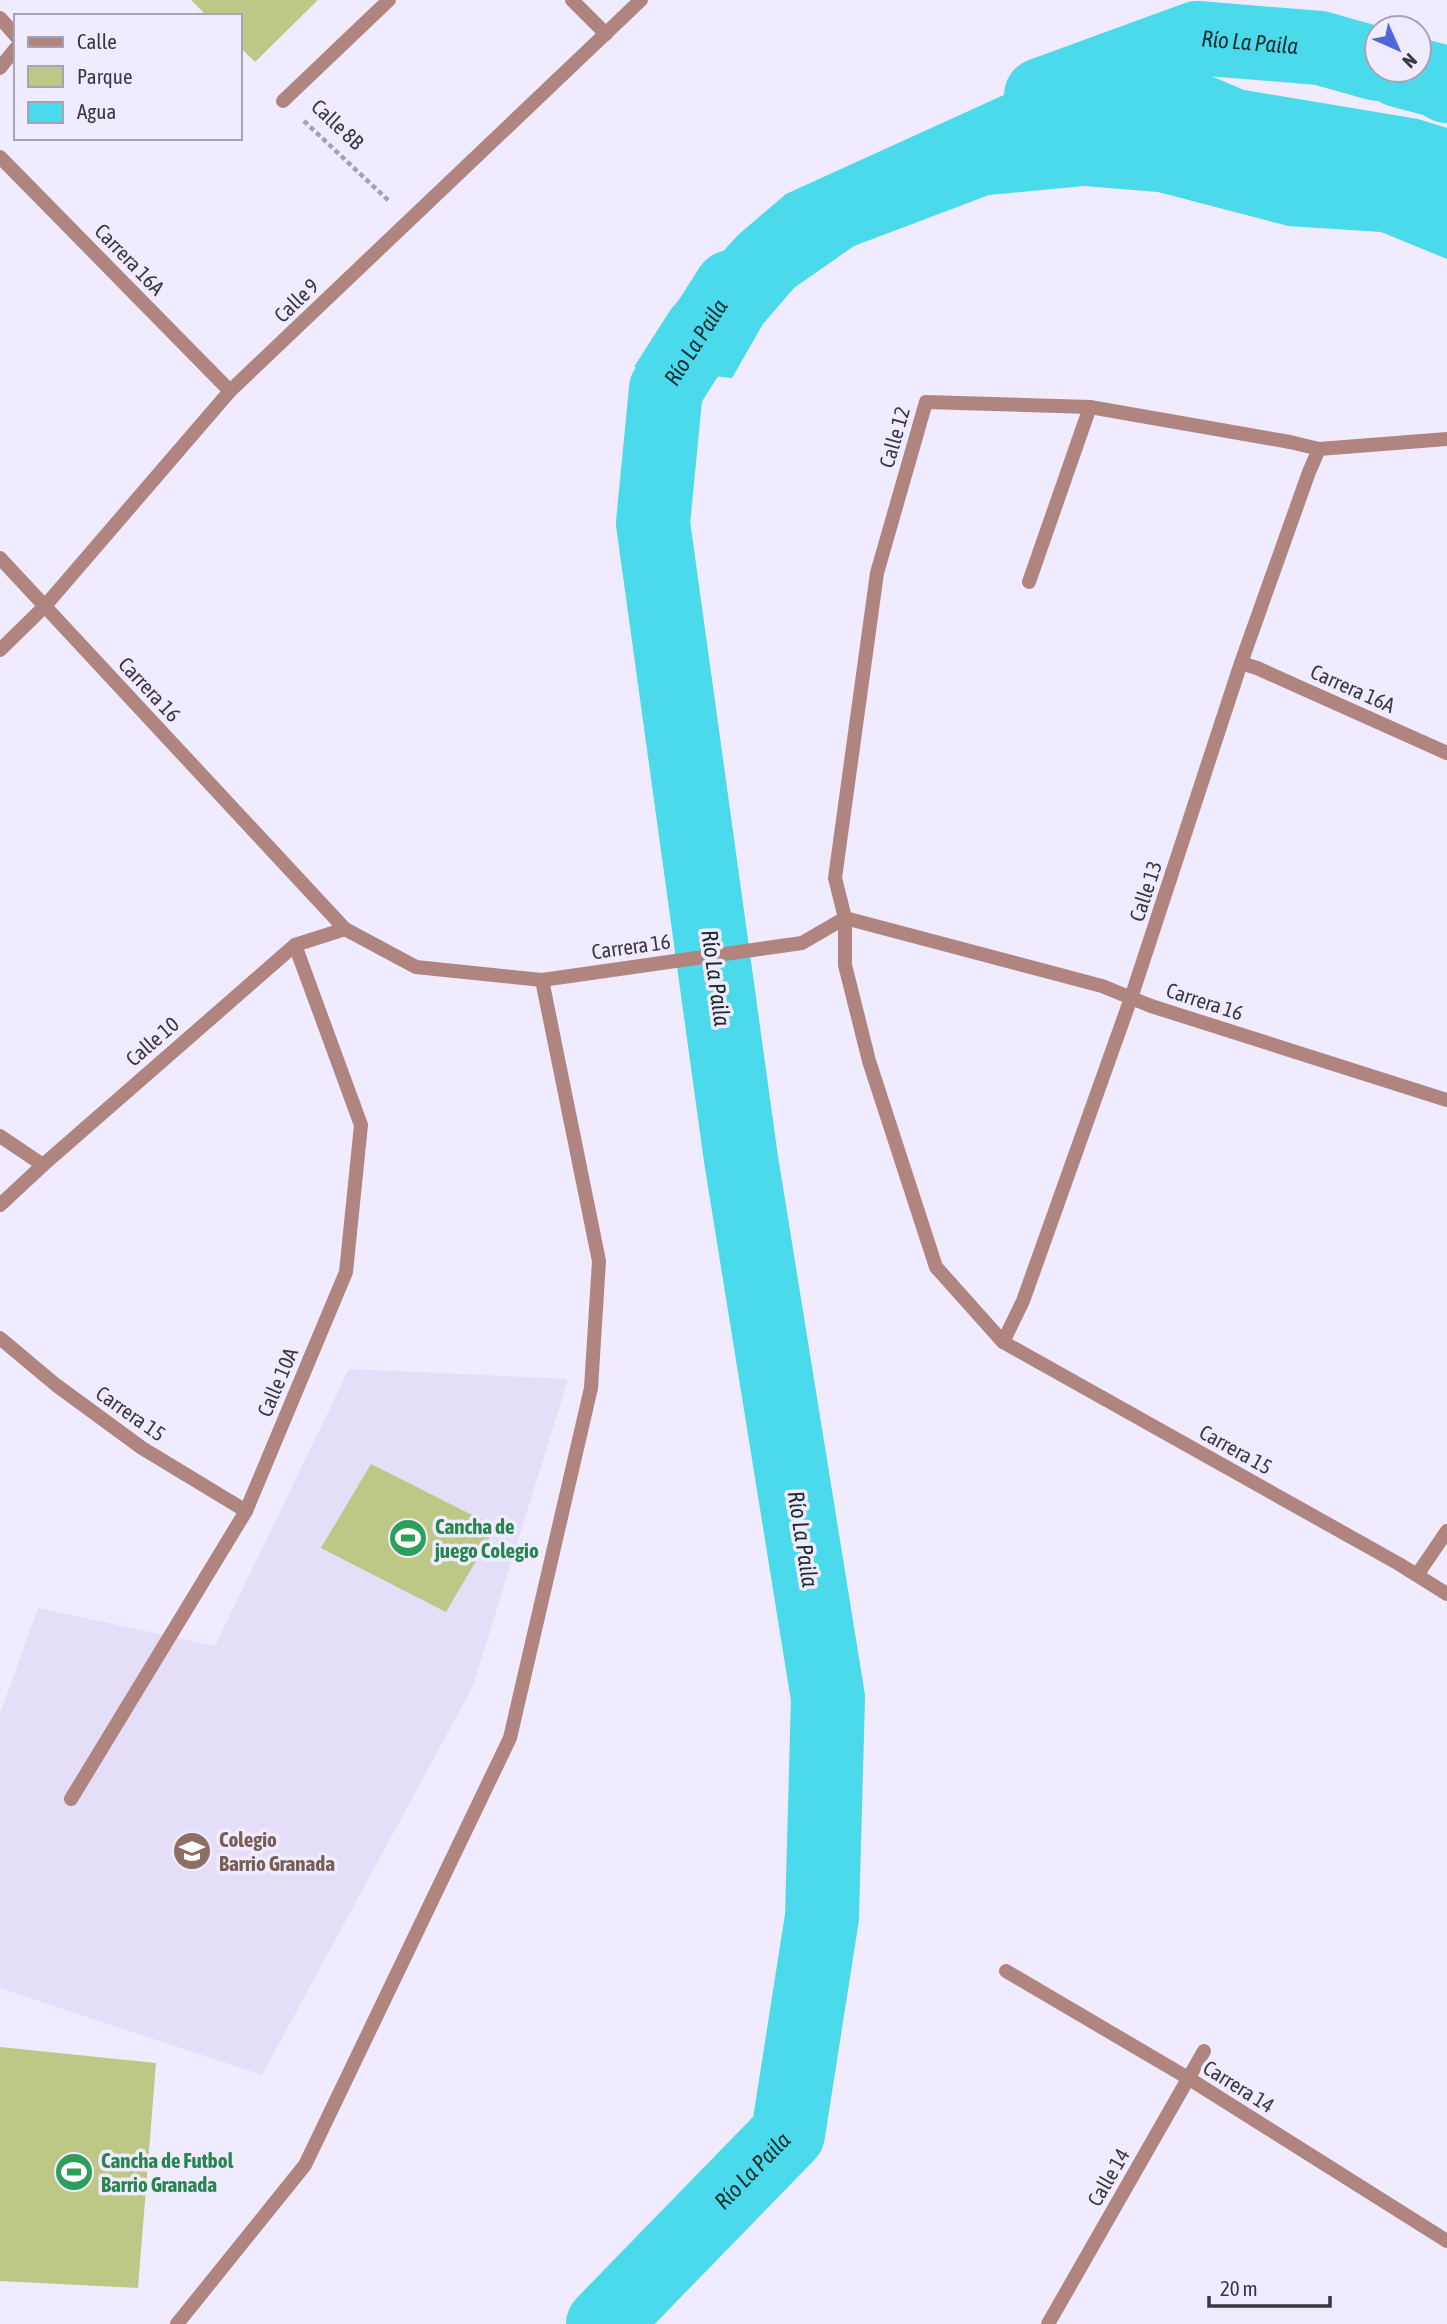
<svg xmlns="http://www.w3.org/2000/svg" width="1447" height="2324" viewBox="0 0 1447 2324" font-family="'Asap Condensed',sans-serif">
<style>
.built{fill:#e4def8}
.green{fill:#bec886}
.water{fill:#4bdaeb}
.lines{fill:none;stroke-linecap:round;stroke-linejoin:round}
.river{stroke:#4bdaeb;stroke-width:74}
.path{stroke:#a5a1b1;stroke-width:4.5;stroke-dasharray:5 3.5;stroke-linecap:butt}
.service{stroke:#b0857f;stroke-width:14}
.pedestrian{stroke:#b0857f;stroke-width:14}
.minor{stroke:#b0857f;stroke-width:14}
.tertiary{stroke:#b0857f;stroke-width:14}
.labels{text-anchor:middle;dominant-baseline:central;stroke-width:7;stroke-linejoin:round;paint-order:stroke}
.street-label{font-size:21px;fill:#39373f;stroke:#f0ebff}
.leisure-label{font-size:21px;font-weight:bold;fill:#27864d;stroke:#f0ebff;text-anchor:start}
.education-label{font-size:21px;font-weight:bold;fill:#785e54;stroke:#f0ebff;text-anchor:start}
.water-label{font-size:23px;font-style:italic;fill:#162e31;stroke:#f0ebff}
</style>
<rect width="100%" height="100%" fill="#f0ebff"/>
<!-- built -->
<polygon class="built" points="349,1369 568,1379 473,1686 262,2075 0,1988 0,1714 38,1608 215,1646"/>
<!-- green -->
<g class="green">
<polygon points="191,0 318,0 255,62 240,47 240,16 207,16"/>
<polygon points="371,1464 496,1527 446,1612 321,1548"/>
<polygon points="0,2047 156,2063 138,2288 0,2281"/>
</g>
<!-- water -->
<polygon class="water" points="1169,58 1244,90 1418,119 1447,128 1447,259 1381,232 1288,226 1158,192 1084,186 989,195 854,246 794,288 763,324 732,378 634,367 671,309 738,235 786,194 1074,63"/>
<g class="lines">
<!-- river -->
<g class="river">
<polyline points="1398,70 1439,81 1447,86"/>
<path id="s1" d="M1041 95 1197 38 1320 48 1377 64"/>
<path id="s2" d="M603 2324 788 2134 822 1917 828 1698 741 1159 653 523 666 389 731 287"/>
</g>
<!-- path -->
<polyline class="path" points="304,121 389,201"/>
<!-- service -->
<polyline class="service" points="177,2324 305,2165 510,1738 591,1388 599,1261 542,980"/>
<!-- pedestrian -->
<polyline class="pedestrian" points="0,68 16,48"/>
<!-- minor -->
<g class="minor">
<polyline points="572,0 606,34"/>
<polyline points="0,18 16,36"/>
<polyline points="283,101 389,0"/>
<polyline points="0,157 230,391"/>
<polyline points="1447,439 1319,449 1290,442 1090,407 926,402 877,573 835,878 845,918 845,965 869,1061 936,1267 1003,1342 1399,1564 1447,1594"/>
<polyline points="1029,582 1090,407"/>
<polyline points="0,650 45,606 230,391 641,0"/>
<polyline points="1241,663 1257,668 1447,753"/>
<polyline points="0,1136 43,1165"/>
<polyline points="0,1205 43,1165 295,945 345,929"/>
<polyline points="0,1338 56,1385 142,1448 246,1511"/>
<polyline points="1003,1342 1023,1301 1131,998 1241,663 1309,472 1319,449"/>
<polyline points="1417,1575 1447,1531"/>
<polyline points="71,1799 246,1511 346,1272 361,1125 295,945"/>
<polyline points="1006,1971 1188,2078 1447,2241"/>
<polyline points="1048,2324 1204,2051"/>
</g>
<!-- tertiary -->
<polyline class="tertiary" points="0,558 345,929 416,967 542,980 802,943 845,918 1102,986 1151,1006 1447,1100"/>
</g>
<!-- icons -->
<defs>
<symbol id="stadium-disc" viewBox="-11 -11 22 22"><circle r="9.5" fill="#2e9e5b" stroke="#f0ebff"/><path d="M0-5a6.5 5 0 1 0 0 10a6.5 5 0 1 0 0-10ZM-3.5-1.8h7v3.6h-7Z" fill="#fff"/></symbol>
<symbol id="university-disc" viewBox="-11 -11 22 22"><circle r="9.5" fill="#8d6e63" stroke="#f0ebff"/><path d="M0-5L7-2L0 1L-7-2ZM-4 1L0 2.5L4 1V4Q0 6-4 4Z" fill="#fff"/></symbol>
</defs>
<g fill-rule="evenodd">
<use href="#stadium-disc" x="386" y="1516" width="44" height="44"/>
<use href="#university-disc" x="170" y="1829" width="44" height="44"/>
<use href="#stadium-disc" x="52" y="2150" width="44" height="44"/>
</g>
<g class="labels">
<!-- street labels -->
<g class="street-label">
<text transform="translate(338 124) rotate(43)">Calle 8B</text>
<text transform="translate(130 259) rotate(46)">Carrera 16A</text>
<text transform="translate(296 300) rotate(-44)">Calle 9</text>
<text transform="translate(894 437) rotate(-74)">Calle 12</text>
<text transform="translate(1353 688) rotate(24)">Carrera 16A</text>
<text transform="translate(150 689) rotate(47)">Carrera 16</text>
<text transform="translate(1145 891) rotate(-72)">Calle 13</text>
<text transform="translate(631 946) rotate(-8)">Carrera 16</text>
<text transform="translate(1205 1001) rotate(18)">Carrera 16</text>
<text transform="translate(152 1041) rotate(-41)">Calle 10</text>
<text transform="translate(277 1382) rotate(-67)">Calle 10A</text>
<text transform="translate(131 1413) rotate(35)">Carrera 15</text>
<text transform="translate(1236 1449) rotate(29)">Carrera 15</text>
<text transform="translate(1239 2086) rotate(32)">Carrera 14</text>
<text transform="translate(1108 2177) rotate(-60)">Calle 14</text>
</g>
<!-- leisure labels -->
<g class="leisure-label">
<text x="435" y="1526">Cancha de<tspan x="435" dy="24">juego Colegio</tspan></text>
<text x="101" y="2160">Cancha de Futbol<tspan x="101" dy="24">Barrio Granada</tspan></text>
</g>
<!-- education labels -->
<g class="education-label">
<text x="219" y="1839">Colegio<tspan x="219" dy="24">Barrio Granada</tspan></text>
</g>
<!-- water labels -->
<g class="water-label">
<text stroke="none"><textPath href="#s1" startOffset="219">Río La Paila</textPath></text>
<text stroke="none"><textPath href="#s2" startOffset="2082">Río La Paila</textPath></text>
<text transform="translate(716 978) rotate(82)">Río La Paila</text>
<text transform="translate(803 1539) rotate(81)">Río La Paila</text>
<text stroke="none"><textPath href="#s2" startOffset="214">Río La Paila</textPath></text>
</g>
</g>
<!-- legend -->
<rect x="14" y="14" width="228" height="126" fill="#f0ebff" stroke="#a7a3b2" stroke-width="2"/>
<rect x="28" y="37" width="35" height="10" fill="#b0857f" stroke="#a7a3b2" stroke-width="2"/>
<text x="77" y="49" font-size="21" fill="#39373f">Calle</text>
<rect x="28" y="66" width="35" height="21" fill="#bec886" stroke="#a7a3b2" stroke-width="2"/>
<text x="77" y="84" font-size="21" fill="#39373f">Parque</text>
<rect x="28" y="102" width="35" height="21" fill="#4bdaeb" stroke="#a7a3b2" stroke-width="2"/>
<text x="77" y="119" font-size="21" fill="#39373f">Agua</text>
<!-- north arrow -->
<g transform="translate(1398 49) rotate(135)"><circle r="33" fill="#f0ebff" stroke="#a7a3b2" stroke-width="2"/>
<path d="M0-5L12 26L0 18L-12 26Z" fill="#4e67db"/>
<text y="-10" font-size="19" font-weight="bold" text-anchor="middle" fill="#39373f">N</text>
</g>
<!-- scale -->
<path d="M1209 2296v10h121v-10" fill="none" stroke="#39373f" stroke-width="3.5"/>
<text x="1220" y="2296" font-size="21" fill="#39373f" stroke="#f0ebff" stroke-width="5" paint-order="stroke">20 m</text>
</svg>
